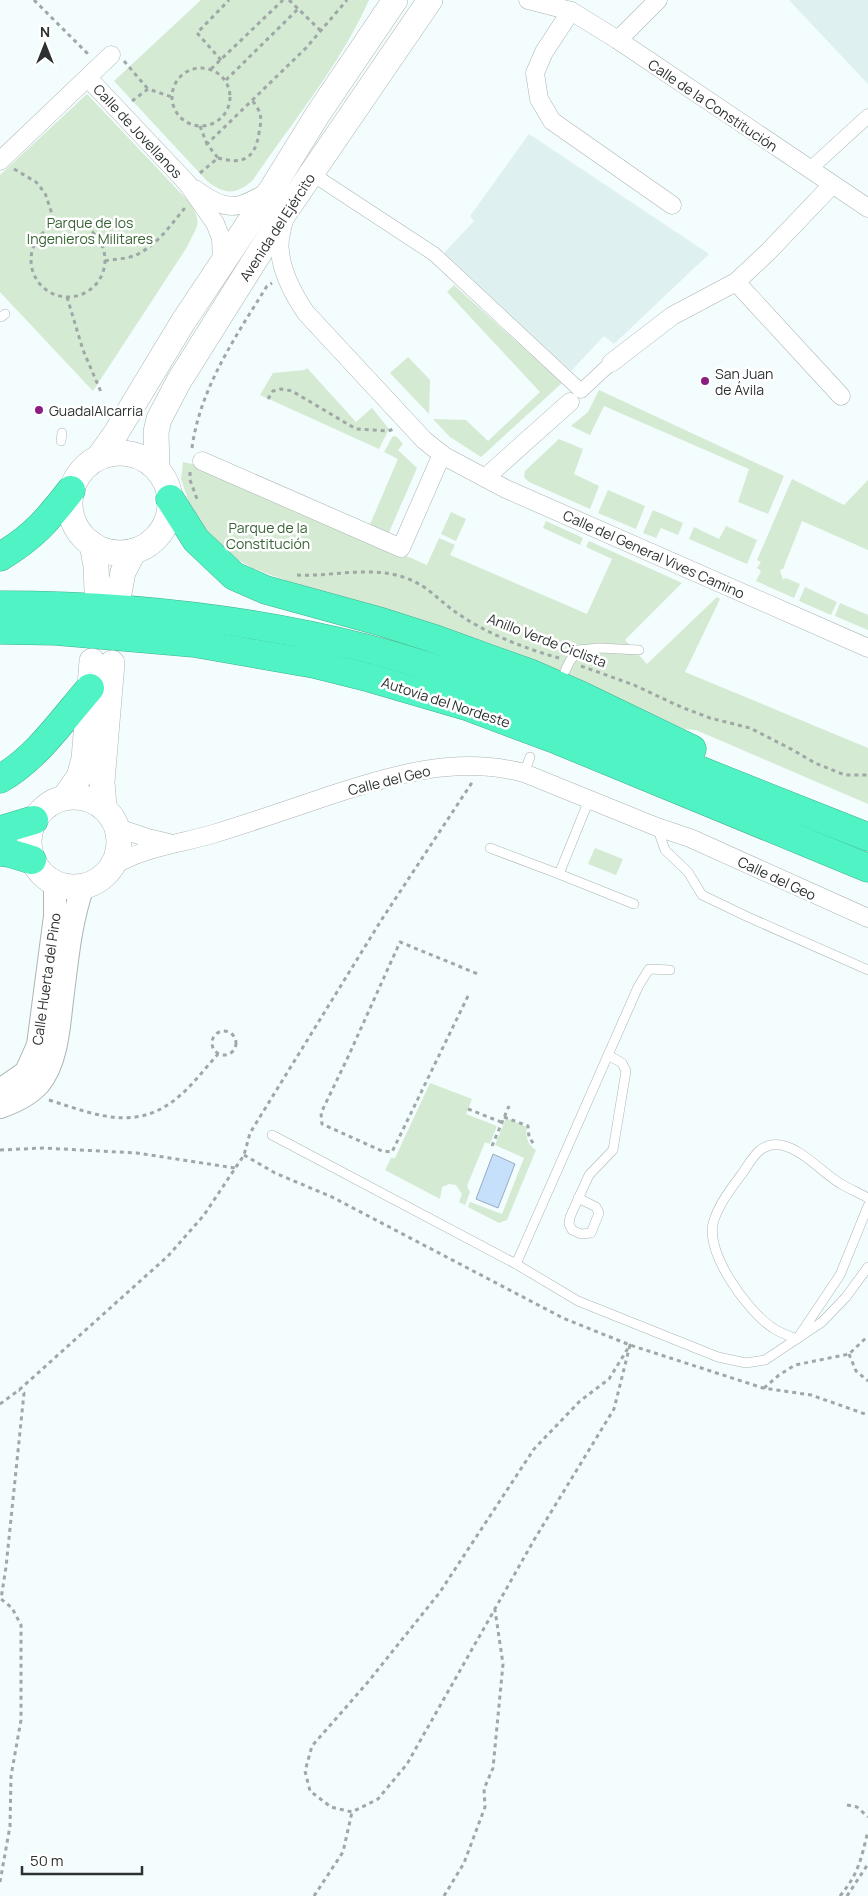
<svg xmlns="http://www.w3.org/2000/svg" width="868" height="1896" viewBox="0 0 868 1896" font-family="Manrope,sans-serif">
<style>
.built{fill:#def0f0}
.green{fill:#d4ead2}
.water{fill:#c6dffb;stroke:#98abbe}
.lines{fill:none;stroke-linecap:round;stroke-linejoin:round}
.service-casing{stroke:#acb4b4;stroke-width:10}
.pedestrian-casing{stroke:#acb4b4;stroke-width:15}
.minor-casing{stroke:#acb4b4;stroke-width:19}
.tertiary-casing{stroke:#acb4b4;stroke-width:24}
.secondary-casing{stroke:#acb4b4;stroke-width:26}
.motorway-casing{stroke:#44af91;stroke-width:29}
.path{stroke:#a0a7a7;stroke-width:3;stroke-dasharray:4 4;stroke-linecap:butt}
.service{stroke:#fff;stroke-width:9}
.pedestrian{stroke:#fff;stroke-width:14}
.minor{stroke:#fff;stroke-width:18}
.tertiary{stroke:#fff;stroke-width:22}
.secondary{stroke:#fff;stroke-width:25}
.motorway{stroke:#50f3c4;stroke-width:28}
.poi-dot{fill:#8c1e82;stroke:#fff;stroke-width:2}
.labels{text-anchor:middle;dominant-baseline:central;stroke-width:5;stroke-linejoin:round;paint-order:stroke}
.street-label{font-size:14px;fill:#2d3131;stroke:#fff}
.park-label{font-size:14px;fill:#386435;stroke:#fff}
.poi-label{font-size:14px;fill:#2d3131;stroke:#fff;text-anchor:start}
</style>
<rect width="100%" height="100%" fill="#f3fdfd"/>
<!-- built -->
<g class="built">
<polygon points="789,0 868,0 868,84"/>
<polygon points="529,134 709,254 614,344 604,336 571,371 444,253 474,221 470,216"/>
</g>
<!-- green -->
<g class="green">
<path d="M201 0H369C340 65 293 121 253 180 236 195 225 195 207 181L114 81Z"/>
<path d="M87 94 190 203C203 224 197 226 187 247L93 391 0 292V175Z"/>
<polygon points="454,285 562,383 481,457 450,437 433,419 466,420 488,441 540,392 447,292"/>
<polygon points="408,357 430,380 429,414 390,373"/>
<polygon points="307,368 356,422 372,408 389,429 379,449 260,395 273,373 305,370"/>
<polygon points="599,390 784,476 768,514 738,502 749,469 604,406 590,435 571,426 588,412"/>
<polygon points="393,436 397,437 403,444 398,450 417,468 387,537 368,529 398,459 384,452"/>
<polygon points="559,439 583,449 574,474 599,486 590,509 529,482 524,477 525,471"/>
<polygon points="183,462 201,466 427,565 439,538 455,545 450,555 587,614 612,559 586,547 589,541 682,583 625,640 647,664 717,597 720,599 685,672 868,748 868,804 696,730 684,729 575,678 492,644 415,618 290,582 252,568 232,556 211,540 193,515 181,479"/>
<polygon points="792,479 844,505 868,480 868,550 802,521 783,569 780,570 783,580 786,578 800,584 794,598 756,581 761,571 757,568 761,562 757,560"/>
<polygon points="608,490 645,506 636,529 598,513"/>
<polygon points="653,510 683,523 678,535 661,528 656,538 643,533"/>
<polygon points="451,512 466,519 456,541 441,534"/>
<polygon points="546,521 583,538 580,545 543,528"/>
<polygon points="726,526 757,540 747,564 689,539 694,527 719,539"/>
<polygon points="805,587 837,602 831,615 799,601"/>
<polygon points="840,603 868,615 868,630 835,616"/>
<polygon points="595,848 623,859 616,875 588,864"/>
<polygon points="430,1083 472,1099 466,1114 497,1126 490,1144 485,1142 467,1186 470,1192 465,1205 459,1202 462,1194 456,1185 449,1184 442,1187 440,1199 385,1170 391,1158 395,1158"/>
<path d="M506 1118 527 1127C525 1136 527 1144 536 1150L507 1220 499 1223 468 1207 470 1202 502 1214 524 1158 495 1145Z"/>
</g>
<!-- water -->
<polygon class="water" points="493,1154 515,1164 498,1208 476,1199"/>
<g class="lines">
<defs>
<g id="service">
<polyline points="1,317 5,314"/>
<polyline points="61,441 62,433"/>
<polyline points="565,671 570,661 578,650 599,648 639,650"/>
<polyline points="524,773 530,757"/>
<polyline points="589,800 559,874 634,904"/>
<polyline points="657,827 665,850 688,872 702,895 748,917 868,970"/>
<polyline points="490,848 559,874"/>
<polyline points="670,970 649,969 638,987 516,1264 578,1301 718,1357 746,1363 765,1360 822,1322 846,1297 868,1267"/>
<polyline points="272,1135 516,1264"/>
<polyline points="578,1198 596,1207 599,1213 591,1233 581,1234 572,1230 569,1224 570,1217 589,1175 613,1150 626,1071 622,1063 608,1055"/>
<path d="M868 1198C859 1193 850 1189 841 1184 821 1172 804 1150 781 1145 761 1142 753 1157 744 1171 733 1186 720 1202 714 1220 703 1251 748 1312 773 1328 780 1333 789 1336 797 1339L840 1275 868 1206"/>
</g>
<g id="pedestrian">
<polyline points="809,170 868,116"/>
<polyline points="312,174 434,254 581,391 611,363"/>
</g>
<g id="minor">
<polyline points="528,0 571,11 618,40 868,208"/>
<polyline points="571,11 544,52 535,73 539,99 552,121 672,205"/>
<polyline points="618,40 658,0"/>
<polyline points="88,78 187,183 215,223 221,238 222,263"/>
<polyline points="0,161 111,55"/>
<path d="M195 189C207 198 226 211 243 204 252 201 260 196 268 192"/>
<path d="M284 220C282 229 278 241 280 251 282 274 293 294 306 313L424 440 444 456 506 489 868 648"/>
<polyline points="736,282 841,396"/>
<polyline points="611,363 672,316 736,282 768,252 832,185"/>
<polyline points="202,461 401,548 442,454"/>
<polyline points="485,478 570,402"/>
<polyline points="118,828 148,838 169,843"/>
<path d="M113 866C144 847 179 844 213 834 252 822 290 809 328 796 392 775 457 755 524 773L657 827 690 838 868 918"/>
</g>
<g id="tertiary">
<polyline points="0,1088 6,1086 26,1072 38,1045 55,916 55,883"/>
<path d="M0 1107C15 1102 28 1096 39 1084 57 1063 59 1026 62 1000 67 962 70 923 83 886"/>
</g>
<g id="secondary">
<circle cx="120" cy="503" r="50"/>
<polyline points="99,457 116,433 183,322 271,190 318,114 395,0"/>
<polyline points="157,468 156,432 159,419 179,381 285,212 430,0"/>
<polyline points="92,544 96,566 97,591"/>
<polyline points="119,593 123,572 134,551"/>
<circle cx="74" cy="842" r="45"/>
<polyline points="65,797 79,777 84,759 92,661"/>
<polyline points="104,807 102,782 112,663"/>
</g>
<g id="motorway">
<polyline points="170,499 196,540 234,576 266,590 382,622 432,638 532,674 580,695 692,749"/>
<path d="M0 557C33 537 47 521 71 490"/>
<path d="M0 605C123 605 246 618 365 648 458 672 547 709 635 744 713 776 790 806 868 837"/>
<polyline points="0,630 56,631 194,643 314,664 370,678 466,706 557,740 868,868"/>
<path d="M0 779C37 758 63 719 90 688"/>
<polyline points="0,830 34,820"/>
<polyline points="0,852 9,853 32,860"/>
</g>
</defs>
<!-- service casing -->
<use href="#service" class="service-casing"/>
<!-- pedestrian casing -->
<use href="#pedestrian" class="pedestrian-casing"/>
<!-- minor casing -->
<use href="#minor" class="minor-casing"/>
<!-- tertiary casing -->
<use href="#tertiary" class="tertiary-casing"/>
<!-- secondary casing -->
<use href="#secondary" class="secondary-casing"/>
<!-- motorway casing -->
<use href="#motorway" class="motorway-casing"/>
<!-- path -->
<g class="path">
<polyline points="34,0 89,55"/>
<polyline points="289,0 321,31"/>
<polyline points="221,60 197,33 229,0"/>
<polyline points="124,61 148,89"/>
<circle cx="201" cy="97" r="29"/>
<polyline points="211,69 283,0"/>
<polyline points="226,80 298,9"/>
<polyline points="132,101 148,89 172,97"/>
<polyline points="200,126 207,144"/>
<path d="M218 158C243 165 255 159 259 133 262 117 262 113 252 100"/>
<polyline points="14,169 36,182 45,193 56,226"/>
<polyline points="200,173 218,158 207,144 306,48 347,0"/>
<circle cx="68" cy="260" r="37"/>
<path d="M105 261C115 259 127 259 136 255 156 246 170 226 184 209V205"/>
<polyline points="67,297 83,350 101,392"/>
<polyline points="268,399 273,391 281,389 292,391 356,429 388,431 394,429"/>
<path d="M192 448C200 388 236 336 267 286L272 283"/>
<polyline points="190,472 190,480 197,499"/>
<path d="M297 575C335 577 374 564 411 580 428 587 440 601 454 611 485 633 523 648 559 658"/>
<polyline points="581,666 634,685 681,707 710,718 750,728 791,749 815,763 845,775 868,775"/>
<polyline points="468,996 392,1152 382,1151 322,1124 321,1113 348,1057 400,942 478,974"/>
<circle cx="224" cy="1043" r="12"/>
<path d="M49 1100C102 1117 142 1134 187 1089 198 1078 208 1065 218 1054"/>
<polyline points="468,1109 501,1122"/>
<polyline points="504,1117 528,1126 529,1137 535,1146"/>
<polyline points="492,1146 509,1106"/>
<polyline points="0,1150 43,1148 137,1153 235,1168"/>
<polyline points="244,1155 275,1173 332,1197 563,1318 630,1345 763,1388 811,1395 868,1415"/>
<polygon points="630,1345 614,1409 534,1540 407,1764 378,1799 352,1812 331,1807 310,1791 305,1771 312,1746 368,1682 440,1592 534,1449 580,1401 609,1379"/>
<polyline points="849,1354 856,1371 868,1381"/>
<polyline points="764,1388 779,1375 795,1365 849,1354 868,1336"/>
<polyline points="0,1404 19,1390 168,1256 204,1215 244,1155 250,1133 382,919 473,781"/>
<polyline points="847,1805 857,1807 868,1817"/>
<polyline points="0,1882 10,1826 11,1776 21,1720 21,1625 12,1608 1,1599 6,1567 24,1393 19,1390"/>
<polyline points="314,1896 343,1852 352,1812"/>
<polyline points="444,1896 464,1863 485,1807 484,1789 493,1768 503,1664 495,1610"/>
<path d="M840 1896C859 1873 861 1859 868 1831"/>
<polyline points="847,1896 868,1864"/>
</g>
<!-- service -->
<use href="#service" class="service"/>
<!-- pedestrian -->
<use href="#pedestrian" class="pedestrian"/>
<!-- minor -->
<use href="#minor" class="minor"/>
<!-- tertiary -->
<use href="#tertiary" class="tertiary"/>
<!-- secondary -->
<use href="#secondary" class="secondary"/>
<!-- motorway -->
<use href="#motorway" class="motorway"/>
</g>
<!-- markers -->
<g class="poi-dot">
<circle cx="705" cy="381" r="5"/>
<circle cx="39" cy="410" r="5"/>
</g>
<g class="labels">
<!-- street labels -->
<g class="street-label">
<text transform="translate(713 105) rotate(34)">Calle de la Constitución</text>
<text transform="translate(138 131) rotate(47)">Calle de Jovellanos</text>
<text transform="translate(277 227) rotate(-57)">Avenida del Ejército</text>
<text transform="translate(654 554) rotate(24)">Calle del General Vives Camino</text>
<text transform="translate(547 640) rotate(21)">Anillo Verde Ciclista</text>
<text transform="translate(446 702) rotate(18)">Autovía del Nordeste</text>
<text transform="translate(389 780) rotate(-14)">Calle del Geo</text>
<text transform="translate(777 878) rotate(25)">Calle del Geo</text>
<text transform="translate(46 979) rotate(-82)">Calle Huerta del Pino</text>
</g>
<!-- park labels -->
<g class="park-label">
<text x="90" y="222">Parque de los<tspan x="90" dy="16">Ingenieros Militares</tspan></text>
<text x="268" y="527">Parque de la<tspan x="268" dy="16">Constitución</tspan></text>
</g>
<!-- poi labels -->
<g class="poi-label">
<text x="715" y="373">San Juan<tspan x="715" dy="16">de Ávila</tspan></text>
<text x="49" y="410">GuadalAlcarria</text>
</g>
</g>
<!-- north arrow -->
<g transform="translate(45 45)" stroke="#ffffff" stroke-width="4" paint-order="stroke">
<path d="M0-4L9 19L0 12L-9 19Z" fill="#2d3131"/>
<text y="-8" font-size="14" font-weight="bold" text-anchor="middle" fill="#2d3131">N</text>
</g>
<!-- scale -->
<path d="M22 1866v8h120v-8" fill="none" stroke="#2d3131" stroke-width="2.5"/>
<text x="30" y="1866" font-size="15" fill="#2d3131" stroke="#ffffff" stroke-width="4" paint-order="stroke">50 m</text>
</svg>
